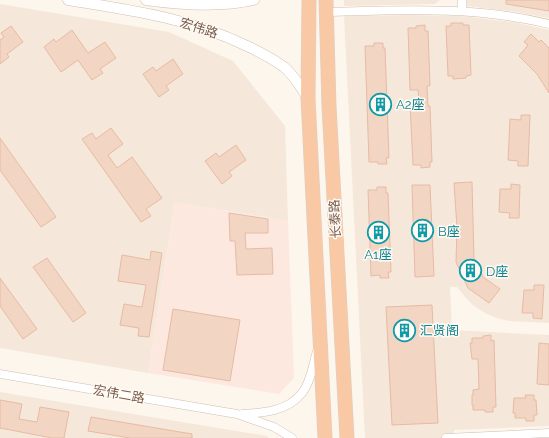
<svg xmlns="http://www.w3.org/2000/svg" width="549" height="438" viewBox="0 0 549 438" font-family="Raleway,'Noto Sans SC',sans-serif">
<style>
.residential{fill:#f5e8da}
.commercial{fill:#fde8e0}
.building{fill:#f3d5c3;stroke:#e6bba3}
.lines{fill:none;stroke-linecap:round;stroke-linejoin:round}
.minor-casing{stroke:#d1beb0;stroke-width:9}
.tertiary-casing{stroke:#d1beb0;stroke-width:11}
.trunk-casing{stroke:#dad1cd;stroke-width:15}
.minor{stroke:#fff;stroke-width:8}
.tertiary{stroke:#fff;stroke-width:10}
.trunk{stroke:#f9c8a4;stroke-width:14}
.labels{text-anchor:middle;dominant-baseline:central;stroke-width:3;stroke-linejoin:round;paint-order:stroke}
.street-label{font-size:13px;fill:#7a5c4d;stroke:#fffaf3}
.culture-label{font-size:13px;fill:#0d838f;stroke:#fffaf3;text-anchor:start}
</style>
<rect width="100%" height="100%" fill="#fdf6ec"/>
<!-- residential -->
<g class="residential">
<polygon points="344,0 440,0 435,4 344,6"/>
<polygon points="467,0 549,0 549,18 516,12 467,6"/>
<polygon points="0,4 169,32 233,61 285,126 288,221 175,202 148,373 0,348"/>
<polygon points="409,15 461,16 513,22 549,30 549,323 509,321 496,318 485,313 474,306 465,297 457,287 450,287 452,330 549,335 549,426 454,430 454,438 365,438 344,16"/>
<polygon points="0,392 267,436 269,438 0,438"/>
</g>
<!-- commercial -->
<polygon class="commercial" points="175,202 288,221 294,378 279,394 148,373"/>
<!-- building -->
<g class="building">
<polygon points="506,0 549,0 549,11 506,4"/>
<polygon points="451,23 463,23 463,25 469,25 471,75 466,76 466,78 453,79 453,76 448,76 446,26 451,26"/>
<polygon points="425,25 425,31 428,31 430,86 427,86 428,106 430,106 432,162 430,162 430,167 421,168 421,165 413,165 410,104 419,103 418,90 410,90 408,28 416,28 416,26"/>
<polygon points="11,26 23,42 7,54 9,57 0,64 0,40 4,37 1,33"/>
<polygon points="72,30 88,53 105,42 116,58 100,69 103,73 92,80 78,60 61,72 44,47 54,39 56,42"/>
<polygon points="531,34 539,42 541,40 549,48 549,93 537,74 519,56 528,45 524,42"/>
<polygon points="374,43 383,43 383,48 385,48 389,158 386,158 387,164 378,164 378,162 369,162 365,46 374,46"/>
<polygon points="173,59 183,74 166,86 169,90 159,97 143,74 153,67 156,71"/>
<polygon points="521,115 530,115 528,166 518,166 518,161 508,160 510,119 521,120"/>
<polygon points="111,128 123,144 108,155 117,168 132,157 162,198 146,209 151,216 141,222 82,139 92,133 96,139"/>
<polygon points="0,138 56,217 41,227 0,170"/>
<polygon points="236,145 246,160 229,172 232,176 222,184 205,161 216,153 219,157"/>
<polygon points="472,182 474,258 483,277 500,289 489,303 468,288 456,262 457,228 454,183"/>
<polygon points="511,184 520,185 519,218 509,218 510,213 499,212 500,189 511,189"/>
<polygon points="412,185 430,185 434,276 415,277"/>
<polygon points="377,187 386,187 386,193 388,193 391,272 388,272 389,278 380,278 380,275 371,276 368,190 377,190"/>
<polygon points="229,213 268,219 268,233 245,233 246,249 272,248 273,274 237,275 235,241 230,241"/>
<polygon points="151,251 162,253 149,337 138,336 139,328 120,325 124,304 142,307 146,285 118,281 122,255 150,260"/>
<polygon points="47,258 86,313 73,322 33,267"/>
<polygon points="0,278 37,329 23,339 0,306"/>
<polygon points="534,285 544,285 542,319 533,318 533,313 522,313 524,290 534,290"/>
<polygon points="432,305 438,423 392,425 386,307"/>
<polygon points="173,309 240,320 230,381 163,370"/>
<polygon points="491,335 491,341 494,340 496,407 493,407 493,412 485,412 485,410 473,410 473,405 472,405 472,395 473,395 473,390 479,389 478,359 472,359 470,343 472,343 472,338 483,338 483,336"/>
<polygon points="539,343 549,344 549,385 537,384"/>
<polygon points="525,395 534,395 534,400 536,400 537,415 534,415 534,421 526,421 526,418 515,418 515,413 513,413 514,398 526,398"/>
<polygon points="0,400 22,404 19,419 37,422 40,407 69,412 64,438 52,438 0,428"/>
<polygon points="91,417 192,434 192,438 130,438 88,431"/>
</g>
<g class="lines">
<defs>
<g id="minor">
<polyline points="462,11 462,0"/>
<path d="M326 12C401 10 476 6 549 24"/>
<polyline points="0,374 237,414 274,427 292,438"/>
<path d="M242 414C264 413 288 411 302 393 311 382 313 364 317 351"/>
<polyline points="446,438 549,433"/>
</g>
<g id="tertiary">
<path d="M68 0C131 10 189 18 247 46 260 52 273 59 284 67 294 75 301 88 308 98"/>
<path d="M146 0C181 5 219 8 254 0"/>
</g>
<g id="trunk">
<polyline points="309,0 308,98 325,438"/>
<polyline points="326,0 329,106 347,438"/>
</g>
</defs>
<!-- minor casing -->
<use href="#minor" class="minor-casing"/>
<!-- tertiary casing -->
<use href="#tertiary" class="tertiary-casing"/>
<!-- trunk casing -->
<use href="#trunk" class="trunk-casing"/>
<!-- minor -->
<use href="#minor" class="minor"/>
<!-- tertiary -->
<use href="#tertiary" class="tertiary"/>
<!-- trunk -->
<use href="#trunk" class="trunk"/>
</g>
<!-- icons -->
<defs>
<symbol id="building-ring" viewBox="-11 -11 22 22"><circle r="9.5" fill="#fffaf3" stroke="#0f9aa8" stroke-width="1.5"/><path d="M-4-6H4V6H1V3H-1V6H-4ZM-2.5-4.3h1.7v1.8h-1.7ZM.8-4.3h1.7v1.8H.8ZM-2.5-1h1.7V.8h-1.7ZM.8-1h1.7V.8H.8Z" fill="#0f9aa8"/></symbol>
</defs>
<g fill-rule="evenodd">
<use href="#building-ring" x="368" y="92" width="25" height="25"/>
<use href="#building-ring" x="410" y="218" width="25" height="25"/>
<use href="#building-ring" x="366" y="220" width="25" height="25"/>
<use href="#building-ring" x="458" y="258" width="25" height="25"/>
<use href="#building-ring" x="392" y="318" width="25" height="25"/>
</g>
<g class="labels">
<!-- street labels -->
<g class="street-label">
<text transform="translate(199 28) rotate(18)">宏伟路</text>
<text transform="translate(335 219) rotate(-93)">长泰路</text>
<text transform="translate(119 394) rotate(10)">宏伟二路</text>
</g>
<!-- culture labels -->
<g class="culture-label">
<text x="396" y="104">A2座</text>
<text x="438" y="231">B座</text>
<text x="378" y="254" text-anchor="middle">A1座</text>
<text x="486" y="271">D座</text>
<text x="420" y="330">汇贤阁</text>
</g>
</g>
</svg>
